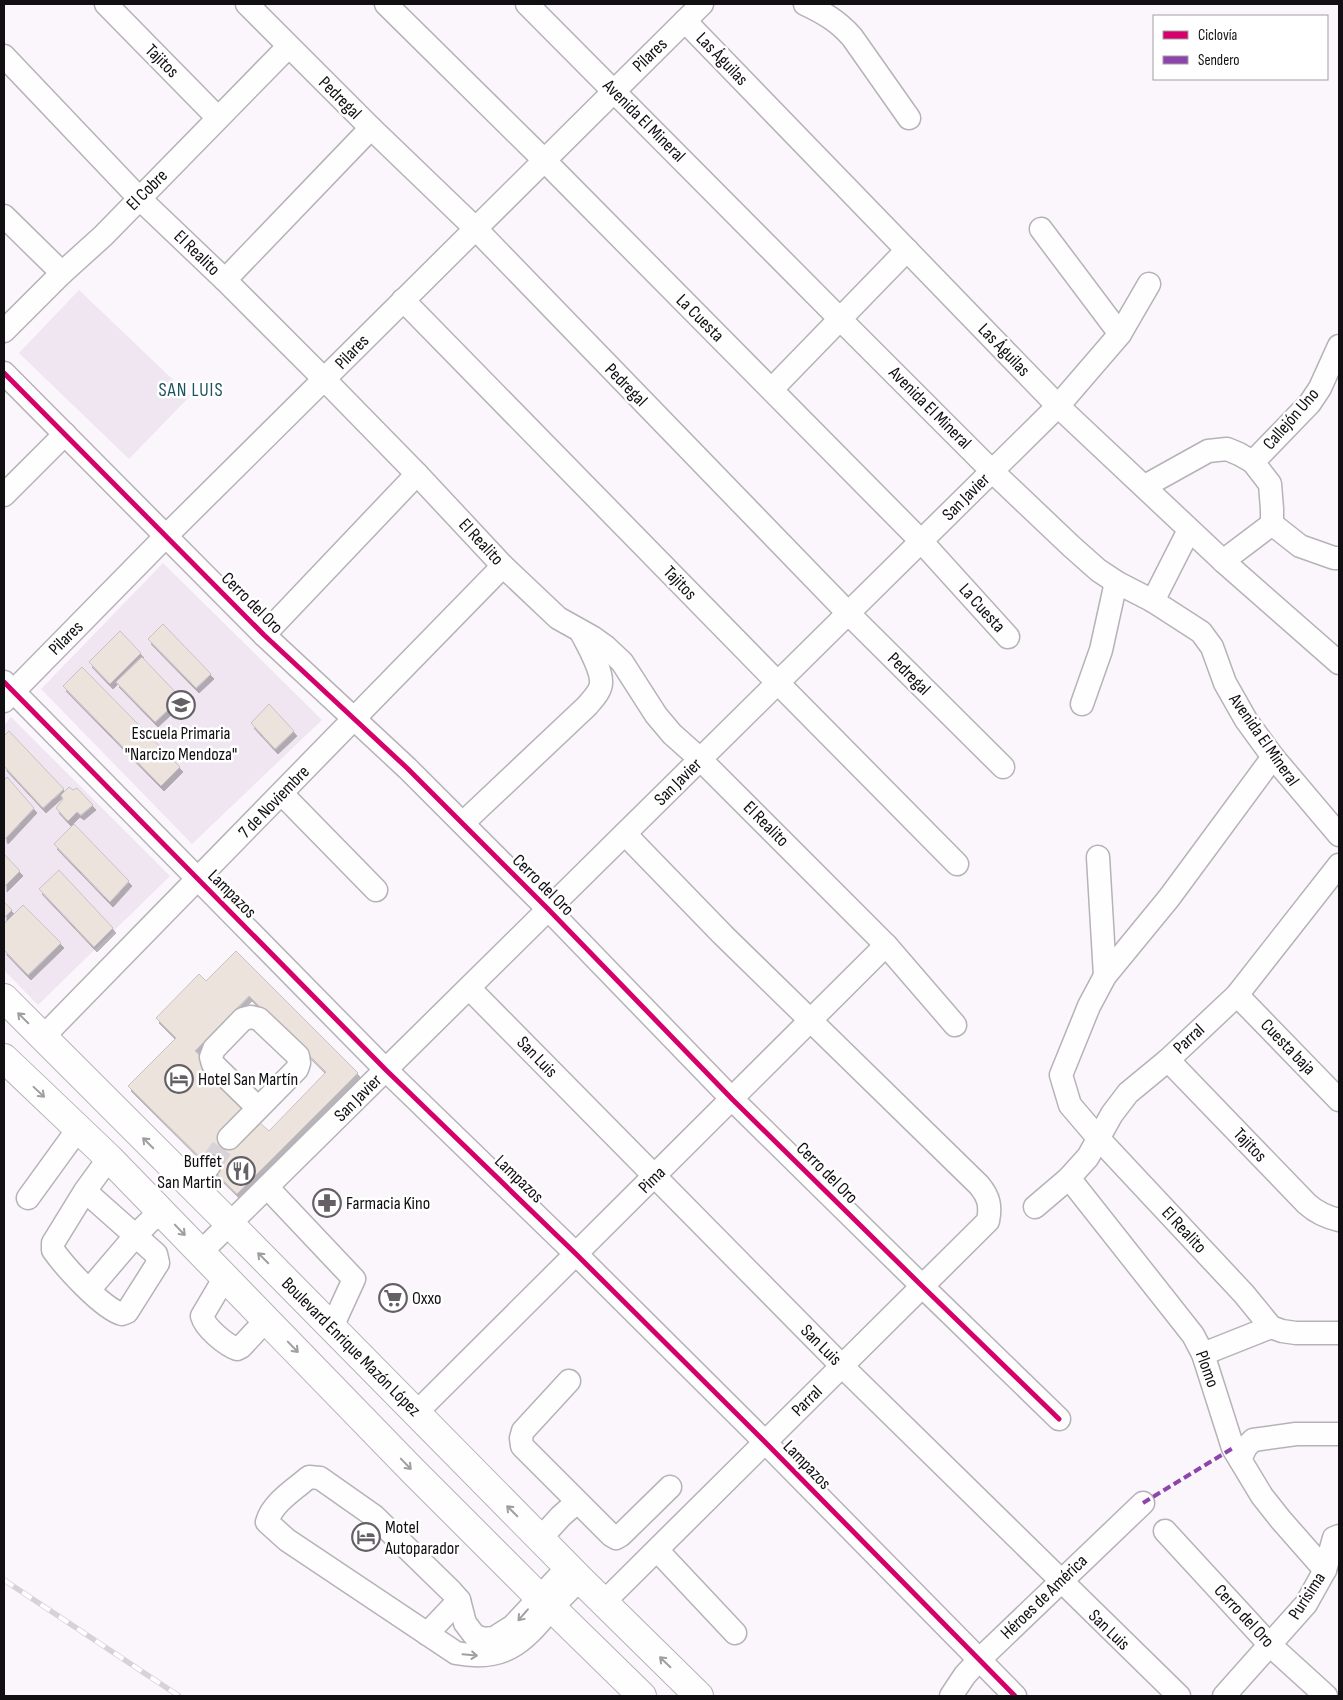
<svg xmlns="http://www.w3.org/2000/svg" width="1343" height="1700" viewBox="0 0 1343 1700" font-family="'Sofia Sans Condensed',sans-serif">
<style>
.built{fill:#f0e6f2}
.building{fill:#ece3dc;stroke:#c7c3c4;fill-rule:evenodd;filter:url(#shadow)}
.lines{fill:none;stroke-linecap:round;stroke-linejoin:round}
.minor-tunnel{stroke:#d8d3d9;stroke-width:22;stroke-dasharray:22 11;stroke-linecap:butt}
.minor-casing{stroke:#b6b2b7;stroke-width:25}
.major-casing{stroke:#b6b2b7;stroke-width:30}
.minor{stroke:#fefeff;stroke-width:22}
.major{stroke:#fefeff;stroke-width:28}
.rail-casing{stroke:#d5d3d5;stroke-width:5.5}
.rail{stroke:#fff;stroke-width:4;stroke-dasharray:11;stroke-linecap:butt}
.quiet{stroke:#8e44ad;stroke-width:4;stroke-dasharray:8 4;stroke-linecap:butt}
.cycleway-casing{stroke:#fff;stroke-width:8}
.cycleway{stroke:#d6006c;stroke-width:5}
.oneway{stroke:#a09ea1}
.labels{text-anchor:middle;dominant-baseline:central;stroke-width:5;stroke-linejoin:round;paint-order:stroke}
.street-label{font-size:18px;fill:#120f13;stroke:#fff}
.poi-label{font-size:18px;fill:#120f13;stroke:#fff;text-anchor:start}
.neighbourhood-label{font-size:19px;letter-spacing:1px;fill:#1d5360;stroke:#fff}
</style>
<defs>
<filter id="shadow"><feDropShadow dx="3" dy="5" stdDeviation="0" flood-color="#0004"/></filter>
</defs>
<rect width="100%" height="100%" fill="#fbf6fc"/>
<!-- built -->
<g class="built">
<polygon points="79,290 190,396 129,459 19,353"/>
<polygon points="163,563 322,720 192,844 41,689"/>
<polygon points="11,717 170,876 38,1005 4,970 4,725"/>
</g>
<!-- building -->
<g class="building">
<polygon points="163,624 211,674 196,688 148,639"/>
<polygon points="120,631 141,653 110,684 89,662"/>
<polygon points="142,657 181,698 155,722 116,682"/>
<polygon points="82,667 180,767 161,786 63,686"/>
<polygon points="269,704 294,731 275,749 251,723"/>
<polygon points="9,731 64,789 43,808 4,766 4,736"/>
<polygon points="7,777 34,808 5,839 4,837 4,780"/>
<polygon points="69,787 73,790 77,788 93,805 81,815 77,812 68,821 56,808 63,799 61,795"/>
<polygon points="74,824 129,881 110,902 54,844"/>
<polygon points="4,854 20,871 4,887"/>
<polygon points="59,870 113,928 94,947 39,889"/>
<polygon points="4,902 12,910 4,918"/>
<polygon points="23,905 61,943 28,975 4,950 4,924"/>
<path d="M236 951 358 1073 237 1194 128 1086 176 1038 156 1018 199 974 206 981ZM249 996 326 1072 269 1131 259 1122 249 1104 195 1051Z"/>
</g>
<g class="lines">
<!-- minor-tunnel -->
<polyline class="minor-tunnel" points="209,1166 229,1138"/>
<defs>
<g id="minor">
<polyline points="106,4 218,118"/>
<polyline points="247,4 371,128 475,228 848,613 1003,767"/>
<polyline points="386,4 544,160 921,541 1008,637"/>
<polyline points="527,4 841,320 992,471 1071,546 1098,570 1116,582 1153,601 1201,632 1212,647 1225,683 1246,720 1273,757 1339,835"/>
<path d="M805 4C824 13 838 21 852 37L909 118"/>
<polyline points="685,21 1058,406 1223,561 1339,663"/>
<polyline points="4,56 139,198 225,280 325,380 417,474 503,566 558,618 592,637 606,647 622,662 656,715 672,734 700,759 886,945 955,1025"/>
<polyline points="4,216 62,273"/>
<polyline points="1041,229 1120,334"/>
<polyline points="225,280 371,128"/>
<polyline points="403,300 778,683 957,864"/>
<polyline points="4,331 62,273 103,236 288,47"/>
<polyline points="4,373 264,635 407,768 548,909 732,1099 922,1286 1059,1419"/>
<polyline points="772,389 907,250"/>
<polyline points="1253,462 1310,403 1320,388 1339,346"/>
<polyline points="1145,486 1208,451 1227,449 1239,454 1253,462 1270,484 1272,509 1272,524 1223,561"/>
<polyline points="4,495 65,434"/>
<polyline points="1272,524 1300,546 1334,558 1339,558"/>
<polyline points="1153,601 1189,530"/>
<polyline points="264,635 417,474"/>
<polyline points="4,682 386,1070 576,1254 765,1442 1015,1696"/>
<polyline points="4,701 166,536 702,4"/>
<polyline points="1082,704 1101,650 1116,582"/>
<polyline points="1273,757 1169,898 1105,976 1089,1006 1061,1075 1070,1105 1099,1139 1244,1294 1271,1327 1282,1331 1296,1333 1339,1333"/>
<polyline points="282,794 376,890"/>
<path d="M463 823 587 706C592 700 601 691 601 683 602 669 587 644 581 632"/>
<polyline points="1098,857 1105,976"/>
<polyline points="469,988 842,1366 1179,1696"/>
<polyline points="1237,995 1339,1100"/>
<path d="M43 1037C197 881 349 722 503 566"/>
<path d="M1168 1060 1307 1204C1317 1213 1326 1217 1339 1220"/>
<polyline points="229,1138 297,1069 299,1063 298,1056 259,1019 251,1017 243,1019 214,1049 211,1057 213,1064 258,1108"/>
<polyline points="1069,1178 1193,1335 1203,1354 1233,1448 1262,1496 1281,1520 1325,1570"/>
<polyline points="192,1186 209,1166"/>
<polyline points="267,1187 354,1279 332,1327"/>
<path d="M85 1191 156 1254 158 1263 127 1312 122 1314C103 1309 65 1267 53 1250V1243L85 1191 109 1158"/>
<polyline points="28,1198 78,1129"/>
<polyline points="1035,1207 1069,1178 1088,1157 1112,1114 1128,1093 1168,1060 1237,995 1339,865"/>
<polyline points="201,1252 1058,406 1120,334 1149,284"/>
<path d="M225 1277 202 1316C205 1328 226 1345 237 1349L241 1347 267 1319"/>
<polyline points="89,1290 136,1235 161,1210"/>
<polyline points="1203,1354 1271,1327"/>
<polyline points="569,1381 523,1431 521,1438 522,1446 611,1535 616,1538 621,1535 670,1487"/>
<polyline points="416,1413 886,945"/>
<polyline points="1240,1459 1246,1447 1253,1440 1296,1434 1339,1434"/>
<polyline points="1165,1531 1270,1645 1326,1696"/>
<polyline points="540,1539 561,1516 577,1502"/>
<polyline points="657,1550 735,1633"/>
<path d="M568 1567 513 1626 494 1638 483 1639 474 1635 465 1623 459 1600 451 1591 374 1516 320 1478 309 1477C295 1489 272 1503 267 1522L287 1540 456 1653C503 1662 522 1644 550 1610 560 1599 570 1589 580 1579"/>
<path d="M604 1602 988 1221C991 1206 989 1197 979 1185L723 935 625 834"/>
<polyline points="427,1634 459,1600"/>
<polyline points="951,1696 965,1675 979,1660 1143,1503"/>
<polyline points="1224,1696 1306,1604 1325,1570 1334,1538 1339,1536"/>
</g>
<g id="major">
<polyline points="4,998 230,1224 580,1579 699,1696"/>
<polyline points="4,1058 109,1158 413,1471 539,1597 552,1608 642,1696"/>
</g>
</defs>
<!-- minor casing -->
<use href="#minor" class="minor-casing"/>
<!-- major casing -->
<use href="#major" class="major-casing"/>
<!-- minor -->
<use href="#minor" class="minor"/>
<!-- major -->
<use href="#major" class="major"/>
<defs>
<polyline id="rail" points="4,1580 179,1696"/>
</defs>
<!-- rail casing -->
<use href="#rail" class="rail-casing"/>
<!-- rail -->
<use href="#rail" class="rail"/>
<!-- quiet -->
<polyline class="quiet" points="1143,1503 1233,1448"/>
<defs>
<g id="cycleway">
<polyline points="4,373 264,635 407,768 548,909 732,1099 922,1286 1059,1419"/>
<polyline points="4,682 386,1070 576,1254 765,1442 1015,1696"/>
</g>
</defs>
<!-- cycleway casing -->
<use href="#cycleway" class="cycleway-casing"/>
<!-- cycleway -->
<use href="#cycleway" class="cycleway"/>
</g>
<!-- one-way arrows -->
<defs><path id="oneway-shaft" d="M-6 0H5M1.5-3L5.5 0L1.5 3" fill="none" stroke-width="1.6" stroke-linecap="round" stroke-linejoin="round" transform="scale(1.25)"/></defs>
<g class="oneway">
<use href="#oneway-shaft" transform="translate(23 1018) rotate(-135)"/>
<use href="#oneway-shaft" transform="translate(39 1092) rotate(43)"/>
<use href="#oneway-shaft" transform="translate(148 1143) rotate(-135)"/>
<use href="#oneway-shaft" transform="translate(180 1230) rotate(46)"/>
<use href="#oneway-shaft" transform="translate(263 1258) rotate(-135)"/>
<use href="#oneway-shaft" transform="translate(293 1347) rotate(46)"/>
<use href="#oneway-shaft" transform="translate(406 1464) rotate(46)"/>
<use href="#oneway-shaft" transform="translate(512 1511) rotate(-135)"/>
<use href="#oneway-shaft" transform="translate(523 1615) rotate(131)"/>
<use href="#oneway-shaft" transform="translate(470 1655) rotate(5)"/>
<use href="#oneway-shaft" transform="translate(665 1662) rotate(-136)"/>
</g>
<!-- icons -->
<defs>
<symbol id="school-ring" viewBox="-11 -11 22 22"><circle r="9.5" fill="#fff" stroke="#646065" stroke-width="1.5"/><path d="M0-5L7-2L0 1L-7-2ZM-4 1L0 2.5L4 1V4Q0 6-4 4Z" fill="#646065"/></symbol>
<symbol id="hotel-ring" viewBox="-11 -11 22 22"><circle r="9.5" fill="#fff" stroke="#646065" stroke-width="1.5"/><path d="M-6-4.5h1.5V1H6V5H4.5V3h-9V5H-6ZM-4 0a1.8 1.8 0 1 1 3.6 0ZM.5 0V-2.5h3Q6-2.5 6 0Z" fill="#646065"/></symbol>
<symbol id="restaurant-ring" viewBox="-11 -11 22 22"><circle r="9.5" fill="#fff" stroke="#646065" stroke-width="1.5"/><path d="M-5-6h1v4h1v-4h1v4h1v-4h1v5L-1.5 .5V6h-2V.5L-5-1ZM5-6V6H3V1.5H1.5Q1.5-4 5-6Z" fill="#646065"/></symbol>
<symbol id="pharmacy-ring" viewBox="-11 -11 22 22"><circle r="9.5" fill="#fff" stroke="#646065" stroke-width="1.5"/><path d="M-2-6h4v4h4v4h-4v4h-4v-4h-4v-4h4Z" fill="#646065"/></symbol>
<symbol id="supermarket-ring" viewBox="-11 -11 22 22"><circle r="9.5" fill="#fff" stroke="#646065" stroke-width="1.5"/><path d="M-6-5.5h2.5l.6 2H6L4.5 2H-2.5L-4.4-4H-6ZM-1.5 3.2a1.3 1.3 0 1 0 .1 0ZM3 3.2a1.3 1.3 0 1 0 .1 0Z" fill="#646065"/></symbol>
</defs>
<g fill-rule="evenodd">
<use href="#school-ring" x="165" y="689" width="32" height="32"/>
<use href="#hotel-ring" x="163" y="1063" width="32" height="32"/>
<use href="#restaurant-ring" x="225" y="1155" width="32" height="32"/>
<use href="#pharmacy-ring" x="311" y="1187" width="32" height="32"/>
<use href="#supermarket-ring" x="377" y="1282" width="32" height="32"/>
<use href="#hotel-ring" x="350" y="1521" width="32" height="32"/>
</g>
<g class="labels">
<!-- street labels -->
<g class="street-label">
<text transform="translate(650 55) rotate(-44)">Pilares</text>
<text transform="translate(722 59) rotate(46)">Las Águilas</text>
<text transform="translate(162 61) rotate(45)">Tajitos</text>
<text transform="translate(340 98) rotate(45)">Pedregal</text>
<text transform="translate(644 121) rotate(45)">Avenida El Mineral</text>
<text transform="translate(147 190) rotate(-45)">El Cobre</text>
<text transform="translate(197 253) rotate(44)">El Realito</text>
<text transform="translate(700 318) rotate(45)">La Cuesta</text>
<text transform="translate(1004 350) rotate(46)">Las Águilas</text>
<text transform="translate(352 352) rotate(-46)">Pilares</text>
<text transform="translate(626 385) rotate(46)">Pedregal</text>
<text transform="translate(930 408) rotate(45)">Avenida El Mineral</text>
<text transform="translate(1291 419) rotate(-49)">Callejón Uno</text>
<text transform="translate(966 497) rotate(-45)">San Javier</text>
<text transform="translate(481 542) rotate(47)">El Realito</text>
<text transform="translate(680 583) rotate(46)">Tajitos</text>
<text transform="translate(252 603) rotate(45)">Cerro del Oro</text>
<text transform="translate(982 608) rotate(48)">La Cuesta</text>
<text transform="translate(66 638) rotate(-45)">Pilares</text>
<text transform="translate(909 674) rotate(45)">Pedregal</text>
<text transform="translate(1264 740) rotate(55)">Avenida El Mineral</text>
<text transform="translate(678 782) rotate(-45)">San Javier</text>
<text transform="translate(274 802) rotate(-46)">7 de Noviembre</text>
<text transform="translate(766 824) rotate(45)">El Realito</text>
<text transform="translate(543 885) rotate(45)">Cerro del Oro</text>
<text transform="translate(232 894) rotate(45)">Lampazos</text>
<text transform="translate(1189 1039) rotate(-43)">Parral</text>
<text transform="translate(1288 1047) rotate(46)">Cuesta baja</text>
<text transform="translate(537 1057) rotate(46)">San Luis</text>
<text transform="translate(358 1098) rotate(-45)">San Javier</text>
<text transform="translate(1250 1145) rotate(46)">Tajitos</text>
<text transform="translate(827 1173) rotate(45)">Cerro del Oro</text>
<text transform="translate(519 1179) rotate(44)">Lampazos</text>
<text transform="translate(652 1180) rotate(-45)">Pima</text>
<text transform="translate(1184 1230) rotate(47)">El Realito</text>
<text transform="translate(821 1345) rotate(45)">San Luis</text>
<text transform="translate(351 1347) rotate(45)">Boulevard Enrique Mazón López</text>
<text transform="translate(1207 1369) rotate(70)">Plomo</text>
<text transform="translate(807 1401) rotate(-45)">Parral</text>
<text transform="translate(807 1465) rotate(46)">Lampazos</text>
<text transform="translate(1307 1596) rotate(-57)">Purisima</text>
<text transform="translate(1044 1597) rotate(-44)">Héroes de América</text>
<text transform="translate(1244 1616) rotate(47)">Cerro del Oro</text>
<text transform="translate(1109 1630) rotate(44)">San Luis</text>
</g>
<!-- poi labels -->
<g class="poi-label">
<text x="181" y="733" text-anchor="middle">Escuela Primaria<tspan x="181" dy="21">"Narcizo Mendoza"</tspan></text>
<text x="198" y="1079">Hotel San Martín</text>
<text x="222" y="1161" text-anchor="end">Buffet<tspan x="222" dy="21">San Martin</tspan></text>
<text x="346" y="1203">Farmacia Kino</text>
<text x="412" y="1298">Oxxo</text>
<text x="385" y="1527">Motel<tspan x="385" dy="21">Autoparador</tspan></text>
</g>
<!-- neighbourhood labels -->
<g class="neighbourhood-label">
<text x="191" y="390">SAN LUIS</text>
</g>
</g>
<!-- border -->
<rect width="1343" height="1700" fill="none" stroke="#120f13" stroke-width="10"/>
<!-- legend -->
<rect x="1153" y="15" width="175" height="65" fill="#ffffff" stroke="#a09fa1"/>
<rect x="1163" y="31" width="25" height="8" fill="#d6006c" stroke="#a09fa1"/>
<text x="1198" y="40" font-size="15" fill="#120f13">Ciclovía</text>
<rect x="1163" y="56" width="25" height="8" fill="#8e44ad" stroke="#a09fa1"/>
<text x="1198" y="65" font-size="15" fill="#120f13">Sendero</text>
</svg>
